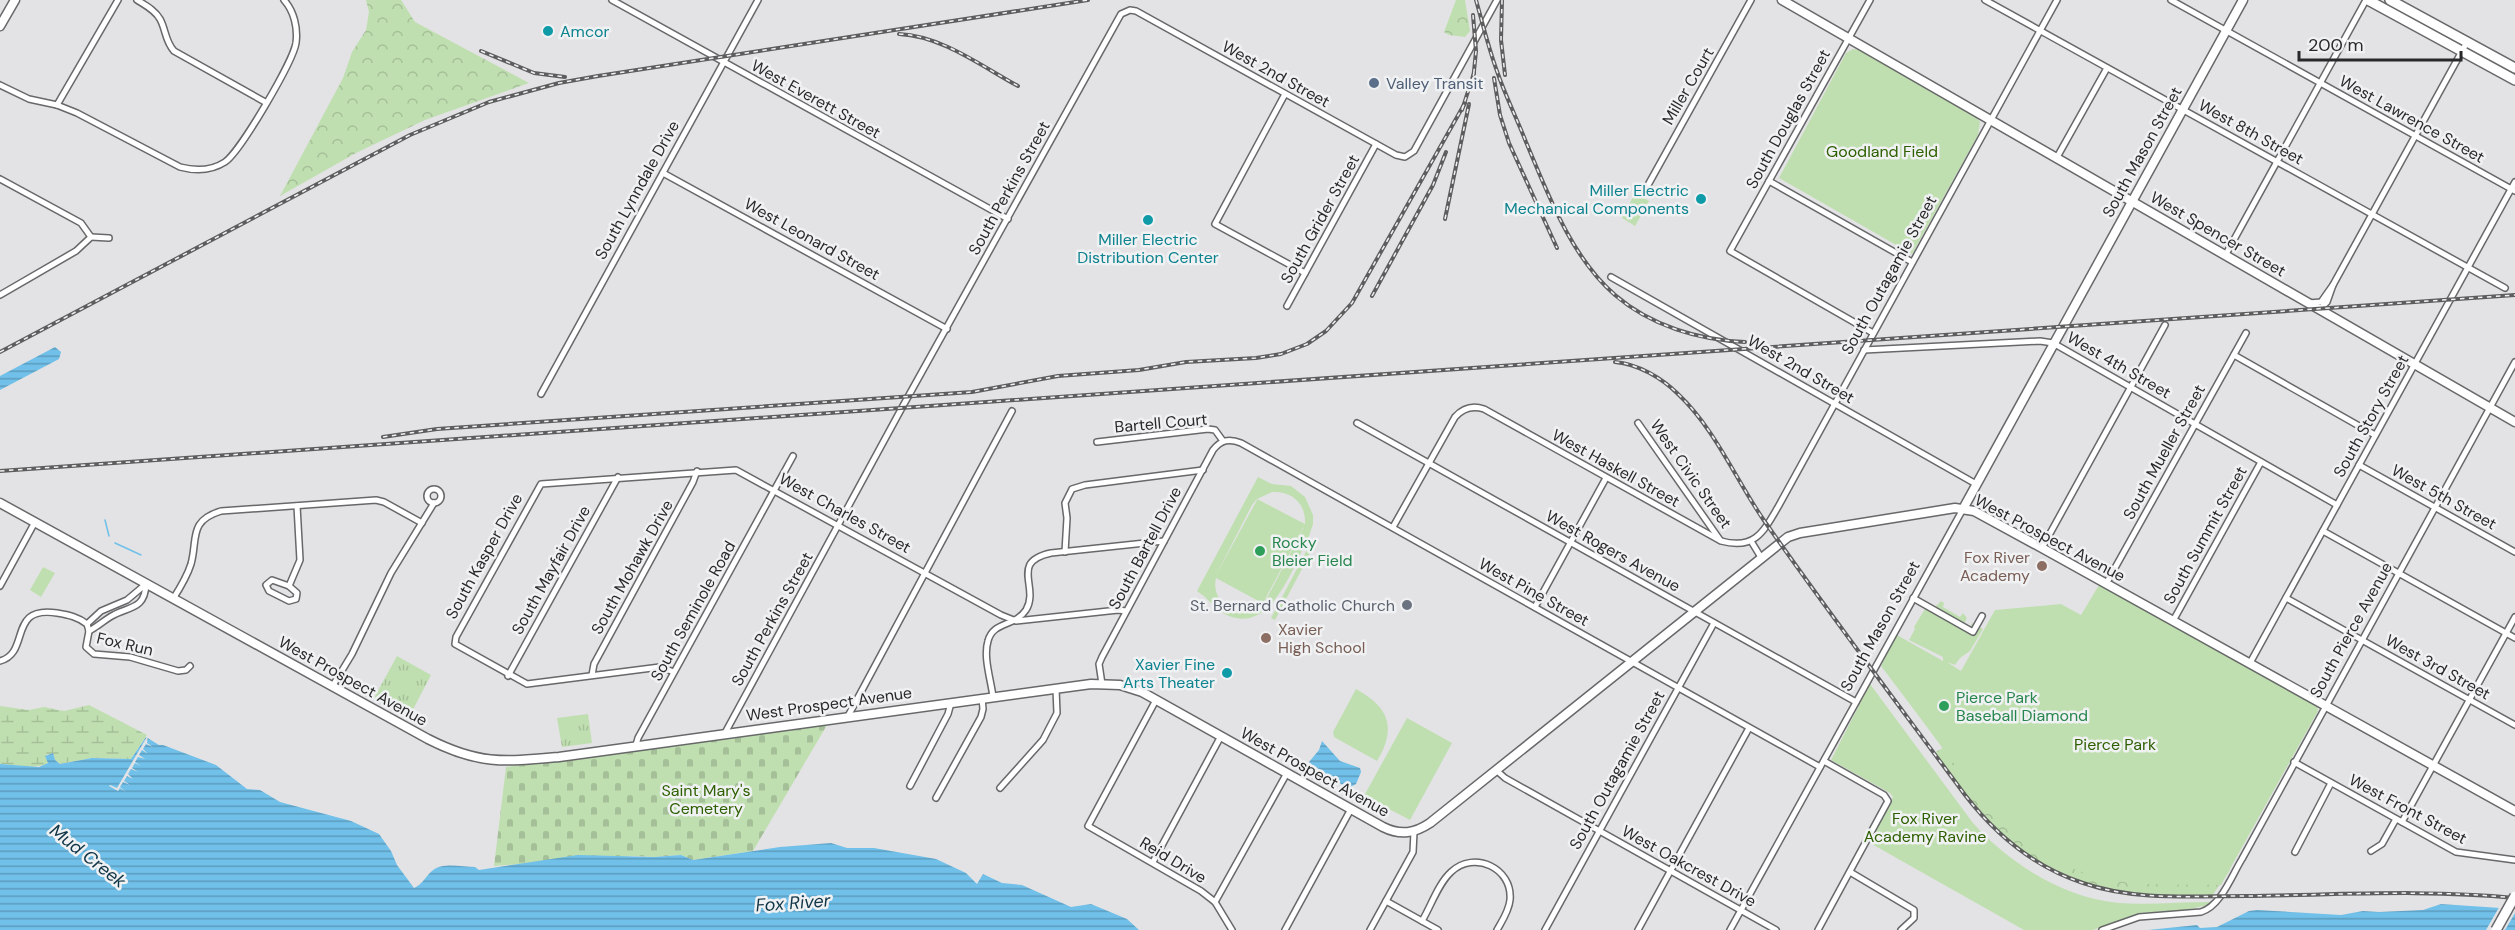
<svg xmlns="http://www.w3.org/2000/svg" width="2515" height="930" viewBox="0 0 2515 930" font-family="'DM Sans',sans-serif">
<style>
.grass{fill:url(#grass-tufts)}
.forest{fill:url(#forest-crowns)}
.wetland{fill:url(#wetland-marsh)}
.cemetery{fill:url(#cemetery-stones)}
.green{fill:#c0dfb0;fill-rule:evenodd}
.water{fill:url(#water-rules)}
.pier{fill:#e3e3e5}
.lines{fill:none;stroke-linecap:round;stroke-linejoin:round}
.stream{stroke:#70c0e9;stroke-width:1.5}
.street-casing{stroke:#676869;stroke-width:8}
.secondary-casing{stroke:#676869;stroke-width:11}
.primary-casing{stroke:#676869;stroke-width:12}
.street{stroke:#fff;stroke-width:5}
.secondary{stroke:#fff;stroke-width:8}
.primary{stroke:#fff;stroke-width:9}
.rail-casing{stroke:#5d5d5e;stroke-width:4}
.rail{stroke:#f0f1f3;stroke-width:1.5;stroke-dasharray:4.5;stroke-linecap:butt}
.primary-bridge-casing{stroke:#676869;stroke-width:12;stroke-linecap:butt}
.primary-bridge{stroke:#fff;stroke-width:9}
.culture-dot{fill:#0f9aa8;stroke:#f0f1f3;stroke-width:2}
.service-dot{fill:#5c6f8a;stroke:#f0f1f3;stroke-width:2}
.leisure-dot{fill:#2e9e5b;stroke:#f0f1f3;stroke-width:2}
.education-dot{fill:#8d6e63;stroke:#f0f1f3;stroke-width:2}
.worship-dot{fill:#6b7280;stroke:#f0f1f3;stroke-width:2}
.labels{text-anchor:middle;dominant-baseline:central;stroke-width:5;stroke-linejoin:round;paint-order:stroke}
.culture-label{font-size:16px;fill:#0d838f;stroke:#f0f1f3;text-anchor:end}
.street-label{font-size:16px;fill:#29292a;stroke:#f0f1f3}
.service-label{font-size:16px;fill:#4e5e75;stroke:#f0f1f3;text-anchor:start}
.park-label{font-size:16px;fill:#2e6000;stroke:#f0f1f3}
.leisure-label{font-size:16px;fill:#27864d;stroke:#f0f1f3;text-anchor:start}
.education-label{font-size:16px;fill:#785e54;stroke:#f0f1f3;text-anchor:end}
.worship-label{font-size:16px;fill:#5b616d;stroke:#f0f1f3;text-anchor:end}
.water-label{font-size:18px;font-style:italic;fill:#103546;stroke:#f0f1f3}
</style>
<defs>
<pattern id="grass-tufts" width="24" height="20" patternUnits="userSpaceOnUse" patternTransform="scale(1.5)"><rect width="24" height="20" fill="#c0dfb0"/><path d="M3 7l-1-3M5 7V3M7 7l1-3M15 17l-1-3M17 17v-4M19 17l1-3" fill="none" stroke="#a5bf98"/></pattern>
<pattern id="forest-crowns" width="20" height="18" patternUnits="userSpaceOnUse" patternTransform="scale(1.5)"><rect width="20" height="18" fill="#c0dfb0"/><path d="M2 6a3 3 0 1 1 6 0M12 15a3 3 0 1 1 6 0" fill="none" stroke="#a5bf98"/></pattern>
<pattern id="wetland-marsh" width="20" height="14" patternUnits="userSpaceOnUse" patternTransform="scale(1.5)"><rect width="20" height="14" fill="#c0dfb0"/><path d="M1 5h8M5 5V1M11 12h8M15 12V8" fill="none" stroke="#a5bf98"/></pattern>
<pattern id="cemetery-stones" width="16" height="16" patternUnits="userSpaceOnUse" patternTransform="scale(1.5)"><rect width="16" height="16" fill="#c0dfb0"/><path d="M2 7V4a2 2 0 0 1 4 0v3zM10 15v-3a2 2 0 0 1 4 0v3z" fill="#a5bf98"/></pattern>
<pattern id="water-rules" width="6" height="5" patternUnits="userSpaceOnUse" patternTransform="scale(1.5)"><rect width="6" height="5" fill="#70c0e9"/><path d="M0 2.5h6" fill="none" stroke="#5c9cbd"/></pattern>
</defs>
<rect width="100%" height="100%" fill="#e3e3e5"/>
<!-- grass -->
<g class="grass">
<polygon points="397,656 431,675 408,719 374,698"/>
<polygon points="588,714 592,743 562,747 557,718"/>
</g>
<!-- forest -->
<g class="forest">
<polygon points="366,0 401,0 415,22 529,83 425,120 356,153 280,196 343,78 352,52 366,30 369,12"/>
<polygon points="1456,0 1465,0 1470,31 1465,37 1449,35 1444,32"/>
<path d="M1975 746 2230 870 2212 896C2188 896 2162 897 2138 895 2080 888 2023 863 1984 819 1966 798 1950 775 1933 753L1943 748Z"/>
</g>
<!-- wetland -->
<polygon class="wetland" points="89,705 147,735 131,759 92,758 60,764 55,760 53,753 46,755 49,761 46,765 32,767 0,764 0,706 29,710 44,707 64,711"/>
<!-- cemetery -->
<polygon class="cemetery" points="827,725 753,851 693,860 681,855 654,857 633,856 494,866 506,767"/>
<!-- green -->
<g class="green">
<polygon points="1853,49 1861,50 1976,117 1980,122 1978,135 1912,254 1779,178 1846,53"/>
<polygon points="1635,193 1649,201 1635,226 1622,218"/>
<path d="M1258 477 1272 484 1291 486 1305 497 1313 515V524L1309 536C1294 565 1272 633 1229 616 1218 612 1208 598 1197 591ZM1272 492C1293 491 1306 504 1305 524L1257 499ZM1257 499V500L1216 575 1252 505ZM1304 527 1268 596 1263 603 1303 528ZM1216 578 1262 603V604C1241 619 1210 605 1216 578Z"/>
<polygon points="1309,546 1313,548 1275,620 1271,618"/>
<polygon points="43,567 55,573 41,597 30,590"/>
<path d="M2099 585 2317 705 2318 711 2221 885C2184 884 2144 887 2107 879 2031 863 1991 812 1946 753 1925 724 1903 695 1881 666L1897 635 1943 661V657L1909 640 1915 629 1914 627 1928 604 1935 607 1941 601 1944 603 1943 607 1960 617 1963 613 1967 618 1964 624 1970 627 1972 623 1983 629 1970 651 1960 658 1955 665 1947 662 1961 671 1995 610 2061 604 2081 615Z"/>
<path d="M1870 684 1973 823C2009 863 2063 898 2119 903 2149 905 2180 902 2211 902L2208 905 2185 910 2140 913 2093 930H2024L1870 843 1893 797 1890 793 1831 760Z"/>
<path d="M1356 689C1389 707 1397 728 1377 761L1334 737 1333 732Z"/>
<polygon points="1407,718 1452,743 1410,820 1364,796"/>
</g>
<!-- water -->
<g class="water">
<polygon points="55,347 61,352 59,359 0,390 0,376"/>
<path d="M146 737 159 745H163L216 765 247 789 260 790 280 802 351 821 379 834 391 851 397 865 414 888C422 885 426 876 432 871 442 862 462 867 475 867L479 870 578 855 654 857 681 855 693 860 780 847 831 843 847 848H874L936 859 966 873 977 884 983 874 1002 883 1022 885 1071 907 1091 904 1127 919 1139 930H0V764L39 767 48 763 45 756 53 753 55 760 60 764 92 758 131 759Z"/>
<polygon points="1322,741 1340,761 1360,768 1361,772 1356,784 1348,788 1344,786 1310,763 1309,762 1319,750"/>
<polygon points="2441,904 2515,909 2515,930 2148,930 2197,925 2200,928 2217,927 2249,911 2257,910 2341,915 2363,911 2379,912 2423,910"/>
</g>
<!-- pier -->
<g class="pier">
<polygon points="148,735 147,743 153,747 146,744 143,749 148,754 142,750 139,755 145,759 138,757 135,762 141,766 135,763 132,768 138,772 131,769 128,774 133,779 127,776 124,781 130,785 123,782 120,787 126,792 120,788 118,791 109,786 110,785 117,788"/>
<polygon points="2501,904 2515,906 2515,913 2505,930 2486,930"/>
</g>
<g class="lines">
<!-- stream -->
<g class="stream">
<polyline points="105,520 109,536"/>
<polyline points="115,543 141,555"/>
</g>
<defs>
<g id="street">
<path d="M137 0C145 5 155 10 160 19 166 30 165 41 174 51L265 102"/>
<polyline points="612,0 1008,219"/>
<polyline points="1870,0 1730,251 1873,333"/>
<polyline points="1985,0 2505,288"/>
<polyline points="2171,0 2515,191"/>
<path d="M0 85 29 99 57 105 77 113 180 167C195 171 211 171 225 162 240 152 293 62 296 43 298 28 294 11 284 0"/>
<polyline points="1285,94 1215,224 1305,273"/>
<polyline points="57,105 118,0"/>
<polyline points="2056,159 2107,68"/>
<polyline points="663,173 947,329"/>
<polyline points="0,179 81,223 91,237 76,251 0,295"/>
<polyline points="1769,181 1912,262"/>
<polyline points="1648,185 1751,0"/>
<polyline points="91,237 109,238"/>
<polyline points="2225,256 2366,0"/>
<polyline points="1611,277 1976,484"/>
<polyline points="2309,303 2321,302 2333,285 2467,42"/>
<polyline points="1287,306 1376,144"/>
<polyline points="2320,309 2327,302 2333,285"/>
<polyline points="1864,350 2040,341 2053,343 2337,505"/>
<polyline points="2234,355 2375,435"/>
<polyline points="541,394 758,0"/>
<polyline points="1357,423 1856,702"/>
<polyline points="1638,423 1720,540"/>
<polyline points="1097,442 1208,429 1215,430 1223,441"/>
<polyline points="2359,465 2515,552"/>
<circle cx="434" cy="496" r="7"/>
<path d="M1393 527 1455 417C1463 408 1472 405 1484 409L1721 541C1754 550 1763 533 1778 507L2057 0"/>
<polyline points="2323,531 2515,638"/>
<polyline points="1751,541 1762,559"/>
<polyline points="2042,548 2165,325"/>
<polyline points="1065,552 1067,518 1065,503 1072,489 1085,485 1203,470"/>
<polygon points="272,580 289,586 297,593 296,599 289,601 269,591 266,585"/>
<polyline points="2106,584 2246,333"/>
<polyline points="0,586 35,522"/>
<polyline points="289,586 300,560 297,506"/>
<polyline points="1913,598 1973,632 1982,616"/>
<polyline points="2286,598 2515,725"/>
<path d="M173 599C180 588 187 577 191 564 198 539 188 521 221 511L376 500 384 502 422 523"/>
<polyline points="1535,607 1606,478"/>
<polyline points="2173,621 2261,462"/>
<polyline points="87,624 101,611 127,600 146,584"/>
<path d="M89 631C97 627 102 622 110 617 127 606 145 611 146 584"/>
<path d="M0 661C31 653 7 605 57 613 69 615 78 617 87 624L89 631 86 647 94 654 130 657 178 671 186 670 190 666"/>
<polyline points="2250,663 2515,182"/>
<polyline points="674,672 660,667 527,684 455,644 456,637 541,484 736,470 1001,615 1016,621 1118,610 1126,611"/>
<polyline points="592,675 594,664 693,482 697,471"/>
<polyline points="508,676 618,477"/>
<path d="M1102 684 1099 664 1102 657 1213 450C1221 440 1229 438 1241 443L1820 767"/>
<polyline points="332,687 352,654 391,573 434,503"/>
<path d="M993 697C991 680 983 657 988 641 993 621 1015 627 1026 610 1040 587 1009 562 1051 553L1164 541"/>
<polyline points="1156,700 1088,826 1201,891 1215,902 1232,930"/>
<polyline points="847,718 1012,411"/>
<polyline points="725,733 904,404 1121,14 1130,10 1136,11 1396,155 1405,157 1414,151 1497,0"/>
<polyline points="636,745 638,738 793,456"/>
<polyline points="2294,762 2456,852 2515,860"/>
<polyline points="1496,770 1505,778 1776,930"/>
<polyline points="910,786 948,714 951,703"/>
<polyline points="1000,788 1043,740 1057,713 1056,689"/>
<polyline points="936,798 981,717 983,709 982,698"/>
<polyline points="2402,822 2515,617"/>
<polyline points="2371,851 2382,844 2396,819"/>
<polyline points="2295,852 2331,783"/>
<polyline points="1153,862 1221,736"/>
<polyline points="1850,872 1914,910 1914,918 1901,930"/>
<polyline points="1386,901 1438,930"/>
<polyline points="1215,902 1287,773"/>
<path d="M1422 921C1431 906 1438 884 1451 872 1474 850 1513 868 1510 900 1509 911 1502 921 1497 930"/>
<polyline points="1285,930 1351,809"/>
<polyline points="1370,930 1413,852 1414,832"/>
<polyline points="1545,930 1714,623"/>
<polyline points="1638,930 1749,728"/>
<polyline points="1730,930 1963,509"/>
<polyline points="1818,930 1888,801 1884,795 1824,761"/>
<path d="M2102 930 2139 917 2201 912C2221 906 2232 875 2242 859L2515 362"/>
</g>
<g id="secondary">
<polyline points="1782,0 2515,422"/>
<polyline points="0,26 15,0"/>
<path d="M0 503 428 739C479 765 504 762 559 757L1091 684 1120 685 1142 692 1383 827C1401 836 1415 833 1430 823L1788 537 1800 533 1955 508 1974 511 2042 548 2515 811"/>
<polyline points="1963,509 2243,0"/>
</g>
<g id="primary">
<polyline points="2368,0 2515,80"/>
<polyline points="2390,0 2515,68"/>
</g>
</defs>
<!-- street casing -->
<use href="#street" class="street-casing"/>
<!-- secondary casing -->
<use href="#secondary" class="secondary-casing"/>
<!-- primary casing -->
<use href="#primary" class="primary-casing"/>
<!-- street -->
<use href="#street" class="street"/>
<!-- secondary -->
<use href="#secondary" class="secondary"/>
<!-- primary -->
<use href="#primary" class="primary"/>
<defs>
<g id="rail">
<path d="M1476 0C1483 25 1489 50 1498 74 1506 97 1517 119 1526 142 1548 194 1571 257 1615 295 1651 326 1699 340 1745 342"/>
<polyline points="1502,0 1501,40 1505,75"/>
<polyline points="1473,15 1476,51 1473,81"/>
<path d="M899 34C942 36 981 66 1018 86"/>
<polyline points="481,51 534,73 565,77"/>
<polyline points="1494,78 1500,115 1509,143 1557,248"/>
<polyline points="1462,110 1474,73"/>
<polyline points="1445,219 1469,104"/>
<polyline points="1372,296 1433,185 1446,152"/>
<polyline points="0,352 410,135 489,102 559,83 598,76 1088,0"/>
<path d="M1615 362C1638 364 1662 378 1678 394 1715 429 1735 478 1763 519 1828 612 1897 703 1965 795 1996 835 2034 867 2083 883 2135 901 2192 896 2246 896 2335 895 2427 889 2515 898"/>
<polyline points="383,437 437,429 972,392 1058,376 1139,370 1186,362 1256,358 1281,354 1307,344 1326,331 1352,303 1465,103"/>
<polyline points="0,471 2515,295"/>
</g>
</defs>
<!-- rail casing -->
<use href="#rail" class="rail-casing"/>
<!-- rail -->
<use href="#rail" class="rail"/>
<defs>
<polyline id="primary-bridge" points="2496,930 2515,896"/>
</defs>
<!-- primary-bridge casing -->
<use href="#primary-bridge" class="primary-bridge-casing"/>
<!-- primary-bridge -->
<use href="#primary-bridge" class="primary-bridge"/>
</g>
<!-- markers -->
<g class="culture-dot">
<circle cx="548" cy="31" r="6"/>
<circle cx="1701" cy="199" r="6"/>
<circle cx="1148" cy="220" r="6"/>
<circle cx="1227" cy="673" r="6"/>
</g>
<circle class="service-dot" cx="1374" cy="83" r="6"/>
<g class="leisure-dot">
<circle cx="1260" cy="551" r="6"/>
<circle cx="1944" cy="706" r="6"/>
</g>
<g class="education-dot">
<circle cx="2042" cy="566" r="6"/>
<circle cx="1266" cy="638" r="6"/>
</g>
<circle class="worship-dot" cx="1407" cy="605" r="6"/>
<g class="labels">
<!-- culture labels -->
<g class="culture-label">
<text x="560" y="31" text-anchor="start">Amcor</text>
<text x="1689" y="190">Miller Electric<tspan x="1689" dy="18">Mechanical Components</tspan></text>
<text x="1148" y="239" text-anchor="middle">Miller Electric<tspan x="1148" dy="18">Distribution Center</tspan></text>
<text x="1215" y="664">Xavier Fine<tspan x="1215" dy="18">Arts Theater</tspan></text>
</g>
<!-- street labels -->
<g class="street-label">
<text transform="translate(1276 74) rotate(29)">West 2nd Street</text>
<text transform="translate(1688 86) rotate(-60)">Miller Court</text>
<text transform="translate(816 99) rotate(29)">West Everett Street</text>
<text transform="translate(1788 119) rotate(-61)">South Douglas Street</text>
<text transform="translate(2412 119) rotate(29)">West Lawrence Street</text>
<text transform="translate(2251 132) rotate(29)">West 8th Street</text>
<text transform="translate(2142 152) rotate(-61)">South Mason Street</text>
<text transform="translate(1009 188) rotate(-61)">South Perkins Street</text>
<text transform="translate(637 190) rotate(-61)">South Lynndale Drive</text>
<text transform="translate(1320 219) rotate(-61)">South Grider Street</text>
<text transform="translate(2218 234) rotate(30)">West Spencer Street</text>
<text transform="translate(812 239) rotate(29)">West Leonard Street</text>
<text transform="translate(1889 275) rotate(-61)">South Outagamie Street</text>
<text transform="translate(2119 365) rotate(30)">West 4th Street</text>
<text transform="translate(1801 369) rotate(30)">West 2nd Street</text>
<text transform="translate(2371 416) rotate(-61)">South Story Street</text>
<text transform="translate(1161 423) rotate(-5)">Bartell Court</text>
<text transform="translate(2164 452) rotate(-61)">South Mueller Street</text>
<text transform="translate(1616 468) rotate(29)">West Haskell Street</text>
<text transform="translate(1691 474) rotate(55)">West Civic Street</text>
<text transform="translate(2444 497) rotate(29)">West 5th Street</text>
<text transform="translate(845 513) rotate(29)">West Charles Street</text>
<text transform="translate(2205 535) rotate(-61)">South Summit Street</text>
<text transform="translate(2050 538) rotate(28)">West Prospect Avenue</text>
<text transform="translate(1145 548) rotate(-62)">South Bartell Drive</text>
<text transform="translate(1613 551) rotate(29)">West Rogers Avenue</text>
<text transform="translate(484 556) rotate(-61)">South Kasper Drive</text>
<text transform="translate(632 567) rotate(-61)">South Mohawk Drive</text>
<text transform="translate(551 570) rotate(-61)">South Mayfair Drive</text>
<text transform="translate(1534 592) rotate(29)">West Pine Street</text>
<text transform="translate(693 611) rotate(-61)">South Seminole Road</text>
<text transform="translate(772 619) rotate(-61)">South Perkins Street</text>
<text transform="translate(1880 626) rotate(-61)">South Mason Street</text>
<text transform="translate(2351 630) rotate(-61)">South Pierce Avenue</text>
<text transform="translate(125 644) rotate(13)">Fox Run</text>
<text transform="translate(2438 667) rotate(29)">West 3rd Street</text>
<text transform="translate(353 681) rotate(29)">West Prospect Avenue</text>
<text transform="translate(829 704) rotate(-8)">West Prospect Avenue</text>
<text transform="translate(1617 770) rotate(-61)">South Outagamie Street</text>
<text transform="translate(1315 772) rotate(29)">West Prospect Avenue</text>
<text transform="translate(2408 809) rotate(28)">West Front Street</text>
<text transform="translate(1173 860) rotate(31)">Reid Drive</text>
<text transform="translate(1689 866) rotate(29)">West Oakcrest Drive</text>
</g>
<!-- service labels -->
<g class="service-label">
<text x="1386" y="83">Valley Transit</text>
</g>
<!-- park labels -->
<g class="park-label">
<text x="1882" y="151">Goodland Field</text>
<text x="2115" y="744">Pierce Park</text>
<text x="706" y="790">Saint Mary's<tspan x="706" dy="18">Cemetery</tspan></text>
<text x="1925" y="818">Fox River<tspan x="1925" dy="18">Academy Ravine</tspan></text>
</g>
<!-- leisure labels -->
<g class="leisure-label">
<text x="1272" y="542">Rocky<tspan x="1272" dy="18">Bleier Field</tspan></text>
<text x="1956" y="697">Pierce Park<tspan x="1956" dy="18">Baseball Diamond</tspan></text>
</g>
<!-- education labels -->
<g class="education-label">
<text x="2030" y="557">Fox River<tspan x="2030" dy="18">Academy</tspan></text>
<text x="1278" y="629" text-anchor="start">Xavier<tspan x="1278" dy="18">High School</tspan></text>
</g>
<!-- worship labels -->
<g class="worship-label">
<text x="1395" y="605">St. Bernard Catholic Church</text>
</g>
<!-- water labels -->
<g class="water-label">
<text transform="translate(88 856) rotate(38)">Mud Creek</text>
<text transform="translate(793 903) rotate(-4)">Fox River</text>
</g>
</g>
<!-- scale -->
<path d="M2299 51v9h162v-9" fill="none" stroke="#29292a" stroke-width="3"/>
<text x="2308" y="51" font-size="18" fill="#29292a" stroke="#f0f1f3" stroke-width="4.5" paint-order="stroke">200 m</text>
</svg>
